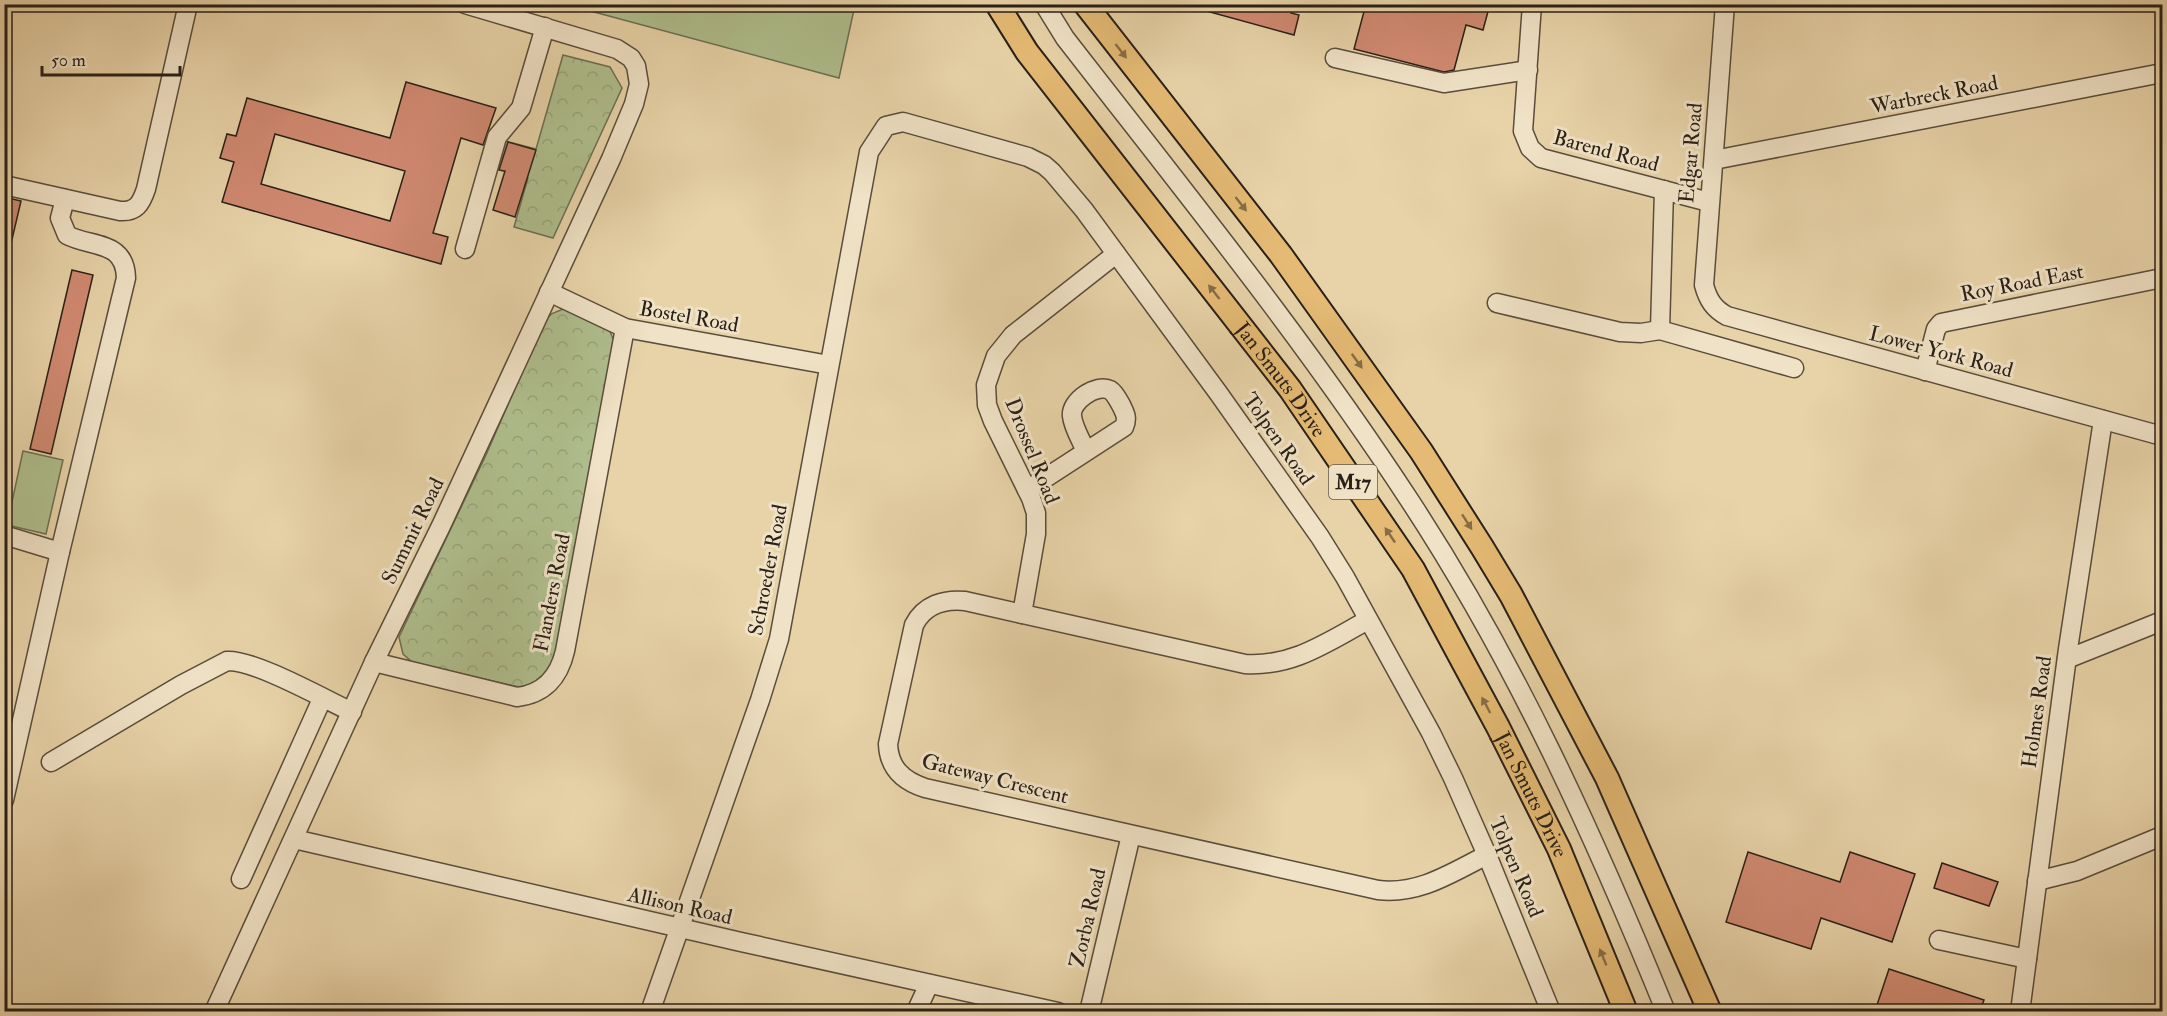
<svg xmlns="http://www.w3.org/2000/svg" width="2167" height="1016" viewBox="0 0 2167 1016" font-family="'IM FELL Double Pica',serif">
<style>
.green{fill:#afbe8d;stroke:#6c6f52;stroke-width:1.5}
.forest{fill:url(#forest-crowns);stroke:#6c6f52;stroke-width:1.5}
.building{fill:#d18a72;stroke:#292017;stroke-width:1.5;fill-rule:evenodd}
.lines{fill:none;stroke-linecap:round;stroke-linejoin:round}
.minor-casing{stroke:#594d3b;stroke-width:21}
.major-casing{stroke:#292017;stroke-width:26}
.minor{stroke:#f0e2c6;stroke-width:18}
.major{stroke:#e4ba74;stroke-width:22}
.oneway{fill:#866d46}
.labels{text-anchor:middle;dominant-baseline:central;stroke-width:6;stroke-linejoin:round;paint-order:stroke}
.shield{fill:#f0e2c6;stroke:#655a4c;stroke-width:1.5}
.shield-label{font-size:20px;font-weight:bold;fill:#292017}
.street-label{font-size:21px;fill:#292017;stroke:#f0e2c6}
</style>
<defs>
<pattern id="forest-crowns" width="20" height="18" patternUnits="userSpaceOnUse" patternTransform="scale(1.5)"><rect width="20" height="18" fill="#afbe8d"/><path d="M2 6a3 3 0 1 1 6 0M12 15a3 3 0 1 1 6 0" fill="none" stroke="#97a379"/></pattern>
</defs>
<rect width="100%" height="100%" fill="#e8d3a8"/>
<filter id="stains"><feTurbulence type="fractalNoise" baseFrequency=".00333" numOctaves="4"/><feColorMatrix values="0 0 0 0 .2 0 0 0 0 .09 0 0 0 0 .02 0 0 0 .5 -.17"/></filter>
<radialGradient id="worn" r=".72"><stop offset=".6" stop-color="#630" stop-opacity="0"/><stop offset="1" stop-color="#630" stop-opacity=".3"/></radialGradient>
<!-- green -->
<g class="green">
<polygon points="568,5 855,5 839,78"/>
<polygon points="23,451 63,460 46,534 7,525"/>
</g>
<!-- forest -->
<g class="forest">
<polygon points="563,55 610,67 622,88 553,238 514,227 528,178 493,168 501,140 536,149"/>
<path d="M563 309H569L609 329 614 341 554 660C547 676 537 686 519 687L412 662 403 654 399 637 486 455 543 324 551 314Z"/>
</g>
<!-- building -->
<g class="building">
<polygon points="1200,4 1293,4 1291,13 1299,15 1294,35 1199,9"/>
<polygon points="1366,4 1490,4 1483,30 1466,25 1454,70 1444,72 1354,49"/>
<path d="M406 82 496 108 483 145 461 138 433 233 448 237 441 264 222 202 234 162 220 158 227 134 236 136 247 98 390 138ZM275 134 405 171 390 221 261 184Z"/>
<polygon points="508,142 536,150 515,217 493,210 505,171 499,170"/>
<polygon points="4,197 21,201 10,248 4,247"/>
<polygon points="72,270 93,275 51,454 30,449"/>
<polygon points="1748,852 1840,882 1850,852 1915,874 1892,942 1821,918 1811,949 1726,922"/>
<polygon points="1942,863 1998,882 1989,906 1934,888"/>
<polygon points="1889,969 1984,1000 1980,1011 1875,1011"/>
</g>
<g class="lines">
<defs>
<g id="minor">
<path d="M1044 4 1065 38C1183 190 1305 340 1410 501 1515 661 1594 835 1666 1012"/>
<polyline points="1532,4 1523,131 1530,148 1541,158 1709,202"/>
<path d="M1725 4 1704 285C1708 300 1714 309 1727 316L2162 436"/>
<polyline points="1335,58 1444,83 1528,70"/>
<polyline points="1714,160 2162,73"/>
<path d="M4 185 120 211C136 212 141 204 146 189L188 4"/>
<polyline points="465,249 497,137 521,108 545,27"/>
<polyline points="549,292 625,328 829,365"/>
<polyline points="1497,303 1620,332 1641,333 1660,330 1794,368"/>
<polyline points="1660,330 1664,190"/>
<polyline points="1925,371 1936,329 1941,323 2162,278"/>
<path d="M1027 490 1124 427C1128 418 1125 413 1121 405 1118 400 1115 393 1110 390 1097 383 1070 401 1072 416 1073 427 1081 440 1086 451"/>
<polyline points="4,535 60,552"/>
<polyline points="1022,614 1036,534 1036,513 1031,498 993,421 987,405 986,385 996,356 1013,335 1116,254"/>
<path d="M1368 620C1327 642 1293 667 1245 664L965 601C944 599 924 605 914 625L888 744C889 768 903 781 925 788L1378 890C1419 895 1451 873 1487 855"/>
<polyline points="2067,659 2162,621"/>
<path d="M374 662 517 697C544 694 559 677 565 651L625 328"/>
<path d="M51 762 181 685 227 661C253 659 324 699 352 712"/>
<path d="M4 800 60 552 126 278C125 240 92 248 67 235L60 218 65 199"/>
<polyline points="294,839 741,942 1058,1012"/>
<polyline points="241,879 322,699"/>
<polyline points="2037,881 2077,871 2162,836"/>
<polyline points="1939,940 2027,959"/>
<polyline points="214,1012 374,662 441,526 611,159 634,104 639,84 636,66 631,58 617,49 465,4"/>
<polyline points="650,1012 760,700 779,639 869,152 886,126 903,122 1028,157 1044,165 1052,172 1084,210 1219,394 1320,537 1345,577 1431,733 1453,778 1487,855 1551,1012"/>
<polyline points="916,1012 929,984"/>
<polyline points="1089,1012 1131,835"/>
<polyline points="2020,1012 2068,649 2103,420"/>
</g>
<g id="major">
<path id="s1" d="M997 4 1027 52 1290 389 1413 569 1498 727 1559 849 1626 1012"/>
<polyline points="1085,4 1281,255 1421,451 1482,547 1511,595 1607,778 1710,1012"/>
</g>
</defs>
<!-- minor casing -->
<use href="#minor" class="minor-casing"/>
<!-- major casing -->
<use href="#major" class="major-casing"/>
<!-- minor -->
<use href="#minor" class="minor"/>
<!-- major -->
<use href="#major" class="major"/>
</g>
<!-- one-way arrows -->
<defs><path id="oneway-solid" d="M-6-.8H1V-3.2L6.5 0L1 3.2V.8H-6Z" transform="scale(1.5)"/></defs>
<g class="oneway">
<use href="#oneway-solid" transform="translate(1121 51) rotate(52)"/>
<use href="#oneway-solid" transform="translate(1241 204) rotate(52)"/>
<use href="#oneway-solid" transform="translate(1214 292) rotate(-128)"/>
<use href="#oneway-solid" transform="translate(1357 361) rotate(54)"/>
<use href="#oneway-solid" transform="translate(1467 522) rotate(57)"/>
<use href="#oneway-solid" transform="translate(1390 535) rotate(-124)"/>
<use href="#oneway-solid" transform="translate(1486 705) rotate(-118)"/>
<use href="#oneway-solid" transform="translate(1603 957) rotate(-112)"/>
</g>
<g class="labels">
<!-- shield labels -->
<rect class="shield" x="1329" y="465" width="48" height="34" rx="4.5"/>
<g class="shield-label">
<text x="1353" y="482">M17</text>
</g>
<!-- street labels -->
<g class="street-label">
<text transform="translate(1934 95) rotate(-11)">Warbreck Road</text>
<text transform="translate(1606 151) rotate(15)">Barend Road</text>
<text transform="translate(1691 153) rotate(-85)">Edgar Road</text>
<text transform="translate(2022 283) rotate(-11)">Roy Road East</text>
<text transform="translate(689 317) rotate(10)">Bostel Road</text>
<text transform="translate(1941 352) rotate(15)">Lower York Road</text>
<text stroke="none"><textPath href="#s1" startOffset="471">Jan Smuts Drive</textPath></text>
<text transform="translate(1278 439) rotate(55)">Tolpen Road</text>
<text transform="translate(1032 451) rotate(68)">Drossel Road</text>
<text transform="translate(413 531) rotate(-64)">Summit Road</text>
<text transform="translate(768 570) rotate(-79)">Schroeder Road</text>
<text transform="translate(552 593) rotate(-79)">Flanders Road</text>
<text transform="translate(2037 712) rotate(-82)">Holmes Road</text>
<text transform="translate(995 779) rotate(14)">Gateway Crescent</text>
<text stroke="none"><textPath href="#s1" startOffset="957">Jan Smuts Drive</textPath></text>
<text transform="translate(1516 867) rotate(67)">Tolpen Road</text>
<text transform="translate(680 906) rotate(13)">Allison Road</text>
<text transform="translate(1088 918) rotate(-77)">Zorba Road</text>
</g>
</g>
<!-- margin -->
<rect width="2167" height="1016" fill="none" stroke="#e8d3a8" stroke-width="24"/>
<rect x="6" y="6" width="2155" height="1004" fill="none" stroke="#292017" stroke-width="3"/>
<rect x="12" y="12" width="2143" height="992" fill="none" stroke="#292017" stroke-width="1.5"/>
<!-- scale -->
<path d="M42 66v9h138v-9" fill="none" stroke="#292017" stroke-width="3"/>
<text x="51" y="66" font-size="18" fill="#292017" stroke="#f0e2c6" stroke-width="4.5" paint-order="stroke">50 m</text>
<rect width="100%" height="100%" filter="url(#stains)"/>
<rect width="100%" height="100%" fill="url(#worn)"/>
</svg>
